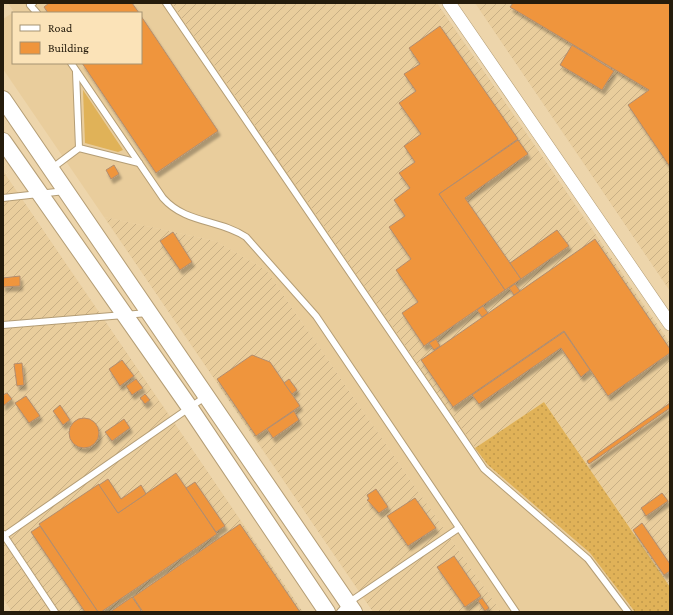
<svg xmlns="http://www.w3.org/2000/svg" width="673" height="615" viewBox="0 0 673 615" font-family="'Crimson Pro',serif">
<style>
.built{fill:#e9cd9c;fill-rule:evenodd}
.industrial{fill:url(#industrial-furrows)}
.grass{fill:url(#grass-dots)}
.garden{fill:#e0b258}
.building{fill:#ef953c;stroke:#b28d6f;filter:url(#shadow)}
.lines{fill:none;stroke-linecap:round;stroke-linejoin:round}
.service-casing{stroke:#b49d75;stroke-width:8}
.minor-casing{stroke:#b49d75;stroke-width:14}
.tertiary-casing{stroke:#b49d75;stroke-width:18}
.service{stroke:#fff;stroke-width:6}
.minor{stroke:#fff;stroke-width:13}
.tertiary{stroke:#fff;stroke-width:16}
</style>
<defs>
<pattern id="industrial-furrows" width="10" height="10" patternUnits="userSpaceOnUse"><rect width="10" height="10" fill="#e9cd9c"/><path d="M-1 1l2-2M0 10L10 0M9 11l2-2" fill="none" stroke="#c8af85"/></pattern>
<pattern id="grass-dots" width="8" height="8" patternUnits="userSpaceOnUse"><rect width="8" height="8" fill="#e0b258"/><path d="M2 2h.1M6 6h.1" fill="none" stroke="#c0984b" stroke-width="1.8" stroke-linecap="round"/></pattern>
<filter id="shadow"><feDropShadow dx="2.5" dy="4.5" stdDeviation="1" flood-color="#0004"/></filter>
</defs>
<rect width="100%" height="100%" fill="#edd5ab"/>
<!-- built -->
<path class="built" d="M8 3H172L488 465 590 553 635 612H501L266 270 215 241 104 217 3 69V19L14 12ZM13 13H141V63H13Z"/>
<!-- industrial -->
<g class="industrial">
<polygon points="172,3 437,3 670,343 670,587 544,402 475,448"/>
<polygon points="475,3 670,3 670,291"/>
<polygon points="3,171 303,612 12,612 3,598"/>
<polygon points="104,217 215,241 266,270 501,612 373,612"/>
</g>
<!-- grass -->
<polygon class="grass" points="544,402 670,587 670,612 635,612 590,553 488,465 475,448"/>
<!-- garden -->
<polygon class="garden" points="83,90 123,150 118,152 85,143"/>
<!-- building -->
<g class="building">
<polygon points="49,3 132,3 139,13 48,13 44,7"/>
<polygon points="513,3 670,3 670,167 628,105 649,90 510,7"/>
<polygon points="141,16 218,131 156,173 82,63 141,63"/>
<polygon points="440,26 518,139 439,194 505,290 424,346 402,313 418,302 396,270 411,259 389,227 405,216 394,200 410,188 399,173 415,162 404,146 421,134 399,103 416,91 404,74 420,64 409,48"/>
<polygon points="572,45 614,71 602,90 560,65"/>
<polygon points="518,140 528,154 465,198 521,279 505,290 439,194"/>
<polygon points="114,165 119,174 111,179 106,170"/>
<polygon points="557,230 569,246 521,279 510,263"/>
<polygon points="173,232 192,262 180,270 160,241"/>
<polygon points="595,239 670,349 670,353 608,396 564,331 453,407 421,360"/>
<polygon points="20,276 20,286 3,287 3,278"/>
<polygon points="515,284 520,291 514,295 509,288"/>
<polygon points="483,306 488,313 482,317 477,310"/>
<polygon points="564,332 590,370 581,377 561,348 479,404 472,395"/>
<polygon points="436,339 440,346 434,350 429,343"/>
<polygon points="252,355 270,362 300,406 256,436 217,379"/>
<polygon points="122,360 134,376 120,386 109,369"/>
<polygon points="22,363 24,385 17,386 14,364"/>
<polygon points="136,379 143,388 132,395 126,386"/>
<polygon points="289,379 297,390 292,394 284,383"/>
<polygon points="7,393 12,399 3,406 3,395"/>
<polygon points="145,394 150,400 145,404 140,398"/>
<polygon points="26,396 40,416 29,423 15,403"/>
<polygon points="670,403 670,408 589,464 587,461"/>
<polygon points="60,405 70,420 63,425 53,411"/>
<polygon points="294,411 299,420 273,438 267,429"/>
<circle cx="84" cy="433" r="15"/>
<polygon points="124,419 130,428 112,441 105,432"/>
<polygon points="176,473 217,534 101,612 98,612 39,524 99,484 118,513"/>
<polygon points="108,479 121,499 141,485 146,494 118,513 99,485"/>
<polygon points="195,482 225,526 216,532 186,488"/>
<polygon points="376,489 388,507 379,513 367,500 369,499 367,495"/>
<polygon points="662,493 668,501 646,516 641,508"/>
<polygon points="415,498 436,528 408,546 387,516"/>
<polygon points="642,523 670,564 670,571 664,575 633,530"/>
<polygon points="240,524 300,612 143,612 133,597"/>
<polygon points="40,526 98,612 85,612 31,532"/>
<polygon points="454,556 481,596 465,607 437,567"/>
<polygon points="132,597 141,610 139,612 110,612"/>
<polygon points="482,598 489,608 485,611 478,601"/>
</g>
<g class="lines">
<defs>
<g id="service">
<polyline points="33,3 30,5 37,13"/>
<polyline points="166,3 484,469 588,559 628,612"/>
<path d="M71 63 163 198C186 224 219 219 246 237L316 316 516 612"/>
<polyline points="76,72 79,148"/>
<polyline points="51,169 79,148 139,163"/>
<polyline points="3,198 65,191"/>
<polyline points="3,325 148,313"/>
<polyline points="3,534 55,612"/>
<polyline points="4,536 205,397"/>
<polyline points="340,612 348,603 459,528"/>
</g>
<polyline id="minor" points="449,3 670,324"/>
<g id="tertiary">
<polyline points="3,99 354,612"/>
<polyline points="3,141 190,408 327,612"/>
</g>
</defs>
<!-- service casing -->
<use href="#service" class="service-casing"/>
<!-- minor casing -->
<use href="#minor" class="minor-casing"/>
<!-- tertiary casing -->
<use href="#tertiary" class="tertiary-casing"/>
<!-- service -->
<use href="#service" class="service"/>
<!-- minor -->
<use href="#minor" class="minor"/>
<!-- tertiary -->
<use href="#tertiary" class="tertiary"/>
</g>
<!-- border -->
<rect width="673" height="615" fill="none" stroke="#251c0c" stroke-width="8"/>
<!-- legend -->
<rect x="12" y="12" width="130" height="52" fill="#fbe3b8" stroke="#a59373"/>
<rect x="20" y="25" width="20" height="6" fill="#ffffff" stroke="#a59373"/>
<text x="48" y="32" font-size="12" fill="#251c0c">Road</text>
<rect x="20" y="42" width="20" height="12" fill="#ef953c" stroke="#a59373"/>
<text x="48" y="52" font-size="12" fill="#251c0c">Building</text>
</svg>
